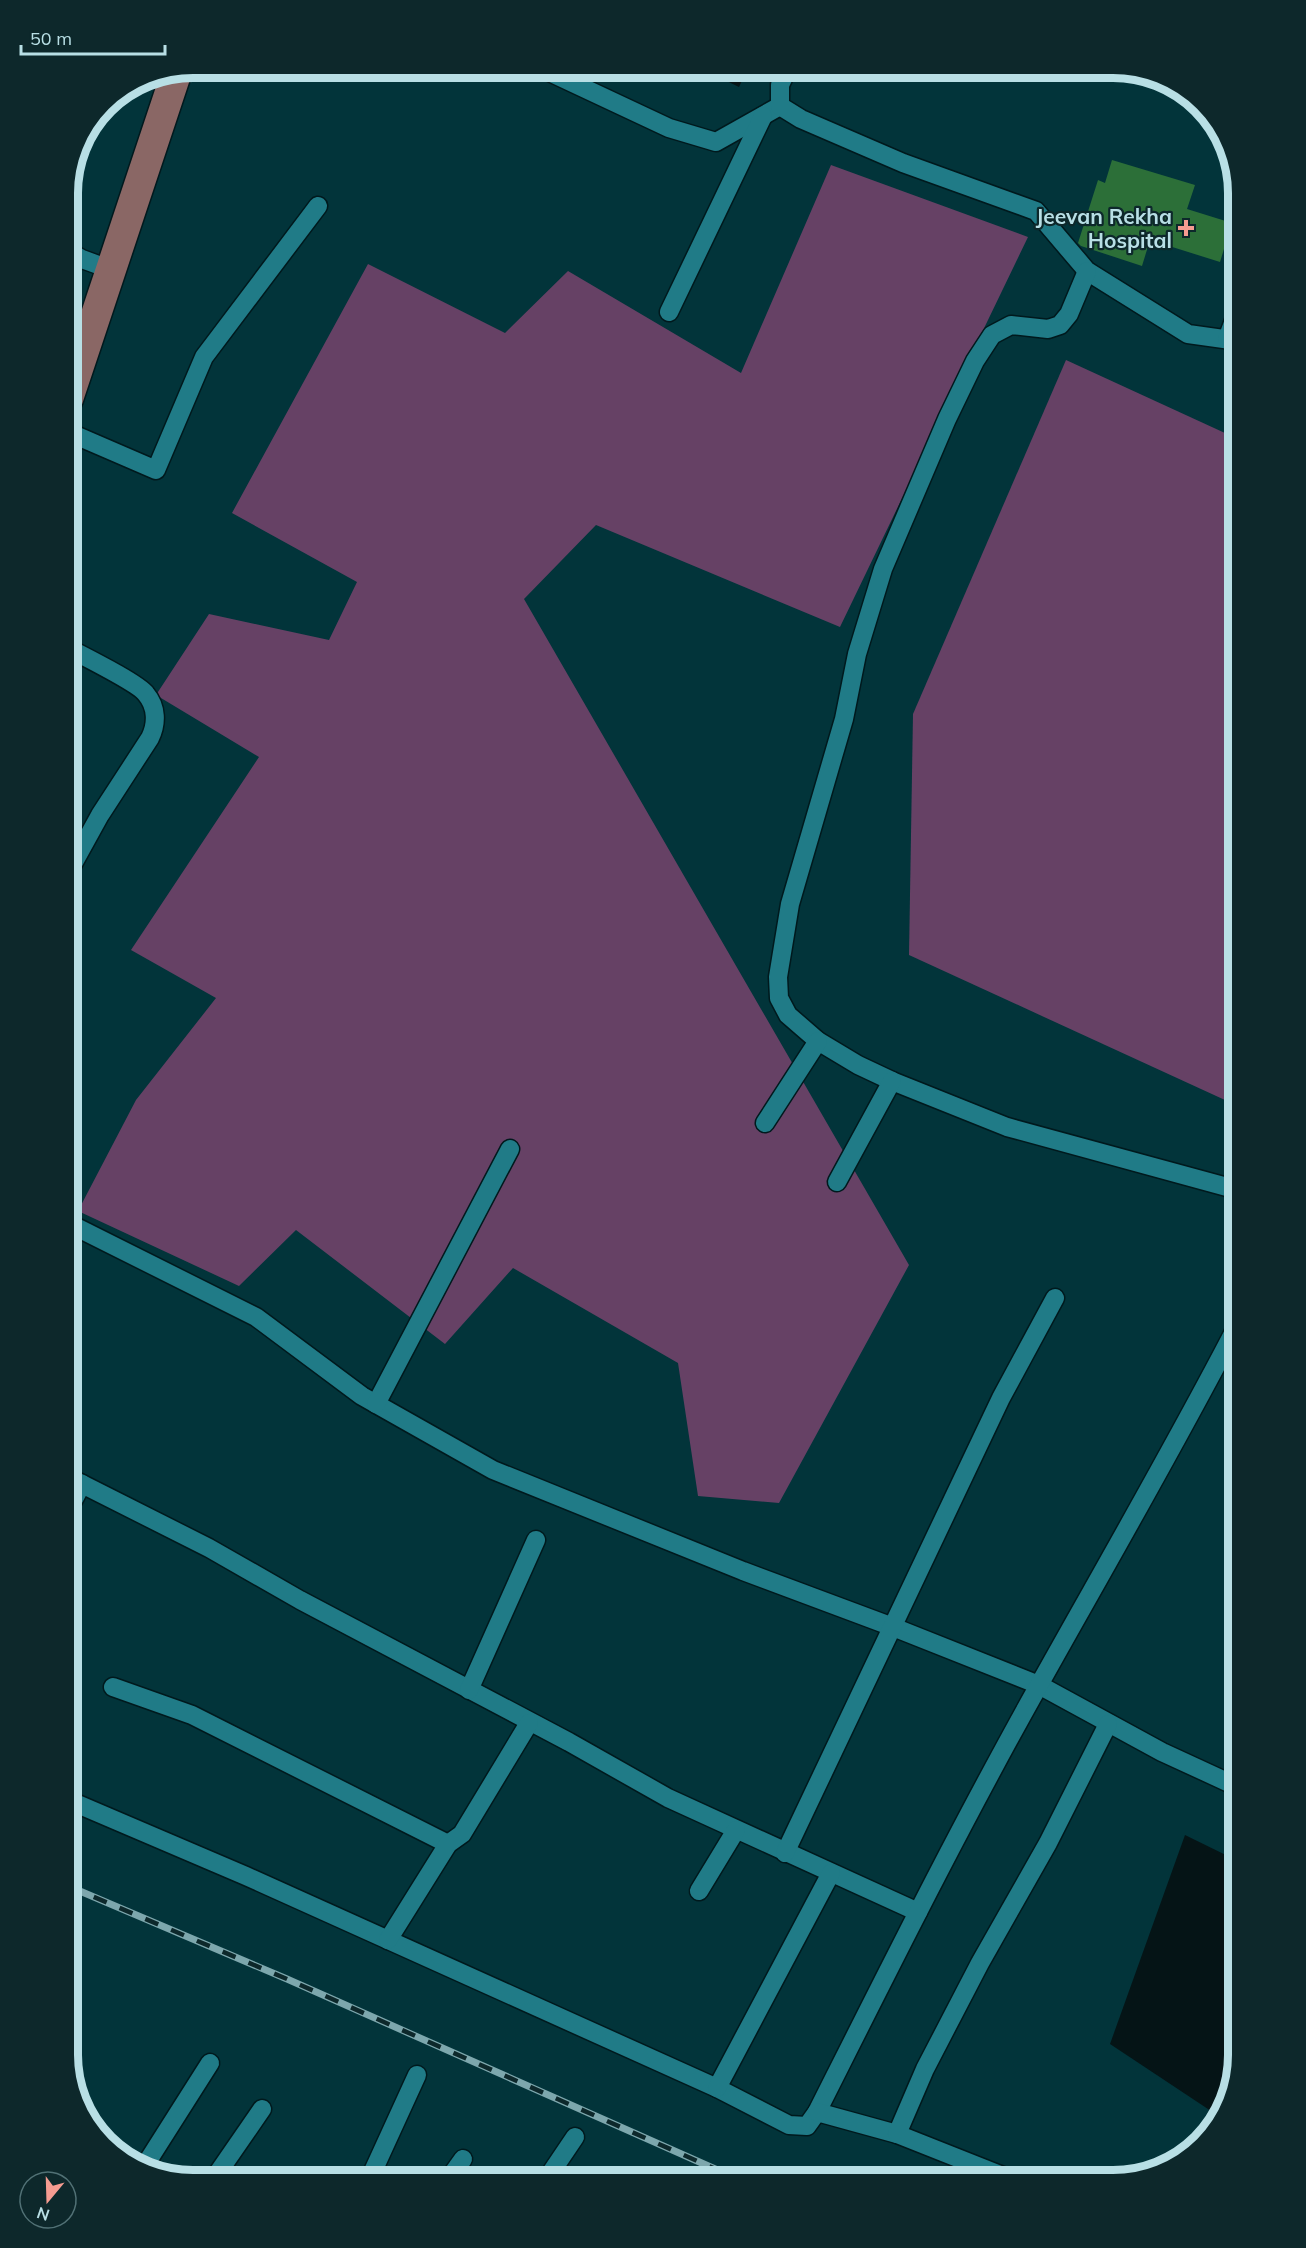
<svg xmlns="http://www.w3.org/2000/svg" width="1306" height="2248" viewBox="0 0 1306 2248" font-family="Mulish,sans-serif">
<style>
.green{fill:#664165}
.water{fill:#051416}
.building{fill:#2c6f38}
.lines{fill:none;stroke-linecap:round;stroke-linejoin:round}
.street-casing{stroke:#00191d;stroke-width:21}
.primary-casing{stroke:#00191d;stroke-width:33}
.street{stroke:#207b87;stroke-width:18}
.primary{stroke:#8a6765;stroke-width:30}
.rail-casing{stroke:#7da7ad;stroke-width:7}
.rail{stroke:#0d282b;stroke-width:4.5;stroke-dasharray:14;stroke-linecap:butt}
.poi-dot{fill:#f59c91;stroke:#0d282b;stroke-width:2}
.labels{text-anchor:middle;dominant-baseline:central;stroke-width:4.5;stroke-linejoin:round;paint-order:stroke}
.poi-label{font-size:21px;font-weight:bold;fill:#b8dfe5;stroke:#0d282b;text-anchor:end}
.rim{fill:none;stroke:#b8dfe5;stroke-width:8}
</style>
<rect width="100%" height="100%" fill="#02343a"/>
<!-- green -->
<g class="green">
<polygon points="831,165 1028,237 840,627 596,525 524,599 909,1265 779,1503 698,1496 678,1363 513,1268 445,1344 296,1230 239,1286 78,1211 136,1100 216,998 131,950 259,757 156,695 209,614 329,640 357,582 232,513 368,264 505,333 568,271 741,373"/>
<polygon points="1066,360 1238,439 1238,1106 909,955 913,714"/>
</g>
<!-- water -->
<g class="water">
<polygon points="700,68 748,68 739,87"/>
<polygon points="1185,1835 1238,1861 1238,2055 1220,2117 1110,2044"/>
</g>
<!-- building -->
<polygon class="building" points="1112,160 1195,185 1187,209 1232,223 1220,262 1150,240 1142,266 1081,246 1078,243 1098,180 1105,183"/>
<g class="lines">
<defs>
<g id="street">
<polyline points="541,68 669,128 716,142 780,106"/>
<polyline points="788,68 780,85 780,106 801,119 903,163 1036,211 1087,271 1188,334 1238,341"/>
<polyline points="68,251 82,259 112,270"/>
<polyline points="1087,271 1069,314 1060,325 1048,329 1011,325 992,335 975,361 947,419 883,569 857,654 844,719 790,904 778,977 779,998 788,1015 818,1041 858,1065 892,1081 1007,1127 1238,1190"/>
<polyline points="669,312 763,116"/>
<polyline points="1227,339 1238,310"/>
<polyline points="68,432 156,470 204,357 318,206"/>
<path d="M68 873 100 815 150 738C157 724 157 707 146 694 138 683 83 656 68 648"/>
<polyline points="765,1123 818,1041"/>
<polyline points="837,1182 892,1081"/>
<polyline points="68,1223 256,1317 362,1396 493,1470 743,1571 893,1627 1039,1685 1162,1752 1238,1787"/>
<polyline points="376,1404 510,1149"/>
<polyline points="68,1477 209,1548 300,1600 569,1742 668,1798 918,1912"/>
<polyline points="68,1510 82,1484"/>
<polyline points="113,1687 192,1715 448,1844"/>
<polyline points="469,1690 536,1540"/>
<path d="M68 1800 246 1876 717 2088 789 2125 807 2126 817 2112C889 1969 960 1826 1039 1685 1106 1565 1175 1446 1238 1324"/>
<polyline points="785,1853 1001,1398 1055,1298"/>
<polyline points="699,1891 736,1830"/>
<polyline points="388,1940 448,1844 462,1834 529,1723"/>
<polyline points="717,2088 831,1873"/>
<polyline points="817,2112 897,2134"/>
<polyline points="144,2167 210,2063"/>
<polyline points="213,2180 262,2109"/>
<polyline points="369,2180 417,2075"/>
<polyline points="448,2180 463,2159"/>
<polyline points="546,2180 575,2137"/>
<polyline points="1013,2180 897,2134 925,2069 980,1963 1048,1843 1108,1724"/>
</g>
<polyline id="primary" points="68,399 177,71"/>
</defs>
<!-- street casing -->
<use href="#street" class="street-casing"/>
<!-- primary casing -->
<use href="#primary" class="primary-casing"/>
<!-- street -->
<use href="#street" class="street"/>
<!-- primary -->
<use href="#primary" class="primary"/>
<defs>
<polyline id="rail" points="68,1886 287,1979 740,2180"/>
</defs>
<!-- rail casing -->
<use href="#rail" class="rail-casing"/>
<!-- rail -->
<use href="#rail" class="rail"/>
</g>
<!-- markers -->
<path class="poi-dot" d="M1183 219h6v6h6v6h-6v6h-6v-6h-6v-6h6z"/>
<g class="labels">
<!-- poi labels -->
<g class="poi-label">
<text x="1172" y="216">Jeevan Rekha<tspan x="1172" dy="24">Hospital</tspan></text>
</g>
</g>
<!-- crop -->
<path d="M0 0H1306V2248H0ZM193 78H1113A115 115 0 0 1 1228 193V2055A115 115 0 0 1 1113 2170H193A115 115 0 0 1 78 2055V193A115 115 0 0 1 193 78Z" fill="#0d282b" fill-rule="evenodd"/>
<path class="rim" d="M193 78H1113A115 115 0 0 1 1228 193V2055A115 115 0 0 1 1113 2170H193A115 115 0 0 1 78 2055V193A115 115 0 0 1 193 78Z"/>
<!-- north arrow -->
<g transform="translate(48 2200) rotate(199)"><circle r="28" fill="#0d282b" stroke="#517175" stroke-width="1.5"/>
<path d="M0-4.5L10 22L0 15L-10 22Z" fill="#f59c91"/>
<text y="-9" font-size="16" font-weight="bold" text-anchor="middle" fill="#b8dfe5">N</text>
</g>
<!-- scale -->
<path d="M21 45v9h144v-9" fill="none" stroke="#b8dfe5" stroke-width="3"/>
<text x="30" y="45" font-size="18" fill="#b8dfe5" stroke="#0d282b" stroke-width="4.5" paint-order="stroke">50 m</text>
</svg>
